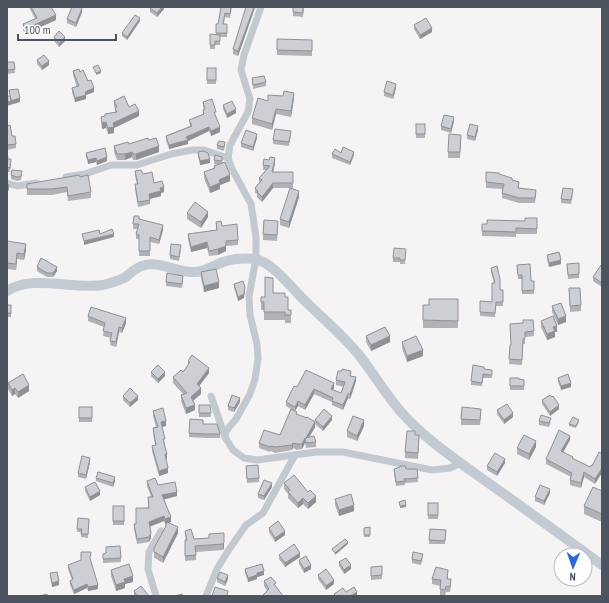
<svg xmlns="http://www.w3.org/2000/svg" width="609" height="603" viewBox="0 0 609 603" font-family="'PT Sans Narrow',sans-serif">
<style>
.lines{fill:none;stroke-linecap:round;stroke-linejoin:round}
.street{stroke:#c2c9d0;stroke-width:7}
.secondary{stroke:#c3cad4;stroke-width:10}
.wall{fill:#b0b2b6}
.shaded-wall{fill:#909194}
.building{fill:#cdcfd4;stroke:#909194}
</style>
<rect width="100%" height="100%" fill="#f5f3f3"/>
<g class="lines">
<!-- street -->
<g class="street">
<polyline points="261,7 244,55 241,70 250,99 248,112 230,145 228,158 232,169 251,204 256,237 256,259 249,296 250,315 257,344 258,359 255,379 250,394 236,419 226,431 225,437 233,450 244,458 257,460 316,452 343,452 432,470 450,468 460,463"/>
<polyline points="66,177 85,174 111,165 137,165 171,154 192,150 204,150 228,158"/>
<polyline points="7,183 17,186 36,183"/>
<polyline points="211,396 225,437"/>
<polyline points="156,596 148,569 149,552 161,531"/>
<polyline points="206,596 217,569 228,551 246,525 263,513 295,455"/>
</g>
<!-- secondary -->
<path class="secondary" d="M7 291C33 274 73 290 103 285 111 283 118 281 124 278 130 274 135 268 142 266 158 260 176 272 192 272 203 273 213 266 223 262 232 259 245 258 255 259 272 262 291 287 302 298 321 317 342 334 359 355 374 374 386 395 402 413 426 440 458 461 487 482 525 509 564 537 602 565"/>
</g>
<!-- wall -->
<g class="wall">
<polygon points="29,7 51,7 56,20 25,34 23,30 23,24 35,19"/>
<polygon points="164,7 164,9 157,17 150,12 150,8"/>
<polygon points="221,7 232,7 230,18 225,17 224,24 227,24 227,37 220,37 220,45 215,45 215,49 210,49 210,45 216,35 216,24 218,24"/>
<polygon points="255,7 238,56 233,54 233,49"/>
<polygon points="293,7 304,7 303,17 293,16"/>
<polygon points="82,12 76,27 67,23 67,19"/>
<polygon points="140,21 127,40 122,36 122,33"/>
<polygon points="414,25 432,32 420,39 414,29"/>
<polygon points="54,37 65,41 59,47 54,41"/>
<polygon points="312,40 312,56 277,55 277,50"/>
<polygon points="37,60 49,65 42,70 37,64"/>
<polygon points="7,62 15,69 15,73 7,74"/>
<rect x="207" y="68" width="9" height="16"/>
<polygon points="73,71 80,72 88,81 94,92 86,95 86,99 75,102 72,92 72,88 77,87 73,75"/>
<polygon points="252,78 266,82 266,86 253,89"/>
<polygon points="396,88 393,99 384,96 384,92"/>
<polygon points="294,98 291,117 276,114 272,130 252,124 252,118"/>
<polygon points="114,101 129,107 139,116 114,128 114,133 108,134 106,128 102,129 101,122 101,117 105,116 105,114 115,112 115,108 114,106"/>
<polygon points="203,102 216,116 220,132 211,136 209,131 188,141 188,144 169,149 166,140 166,136 190,126 189,120 203,114 203,110 204,110 203,106"/>
<polygon points="223,105 236,113 227,118 223,109"/>
<polygon points="454,121 451,133 441,130 441,126"/>
<rect x="416" y="124" width="9" height="14"/>
<polygon points="7,126 16,144 16,148 7,150"/>
<polygon points="478,130 475,141 467,139 467,135"/>
<polygon points="291,135 289,146 273,144 273,140"/>
<polygon points="257,138 253,151 241,147 241,143"/>
<polygon points="149,140 159,152 136,160 133,160 132,157 125,160 117,160 114,152 114,146 129,144"/>
<polygon points="461,140 460,158 448,158 448,152"/>
<polygon points="217,145 225,146 224,151 217,149"/>
<polygon points="7,151 8,159 11,164 10,172 7,172"/>
<polygon points="198,152 210,163 200,165 198,156"/>
<polygon points="86,153 107,161 97,165 96,162 88,164 86,157"/>
<polygon points="341,153 354,155 350,165 332,158 332,154"/>
<polygon points="222,157 222,163 230,181 220,185 220,189 210,193 204,178 204,172 214,168 214,166 218,165 214,164 214,160"/>
<polygon points="275,163 273,172 293,172 293,188 290,188 299,197 289,228 280,225 280,219 290,188 273,188 262,202 257,197 257,194 255,193 255,188 259,183 259,178 266,170 263,170 263,165"/>
<polygon points="135,171 143,174 154,183 164,192 161,193 161,196 150,199 150,204 138,207 135,189 135,184 137,184 135,176"/>
<polygon points="499,174 512,180 519,187 519,188 536,195 535,203 519,203 502,198 502,193 503,189 486,188 486,182"/>
<polygon points="11,175 22,175 21,180 17,181 11,179"/>
<polygon points="80,177 91,192 91,198 68,201 67,192 52,195 27,195 27,184"/>
<polygon points="573,193 571,204 561,203 561,199"/>
<polygon points="187,213 208,217 201,228 187,219"/>
<polygon points="134,216 163,230 159,244 150,242 150,256 139,256 139,239 136,239 136,234 138,229 133,229"/>
<polygon points="537,218 537,234 516,234 516,237 482,236 482,224 487,224 525,221"/>
<polygon points="216,222 222,226 238,240 238,245 226,246 226,251 218,255 209,256 207,248 191,252 188,239 188,234 216,230"/>
<polygon points="278,227 277,241 263,240 263,234"/>
<polygon points="7,241 26,250 24,260 17,259 16,270 7,269"/>
<polygon points="181,249 179,261 170,259 170,255"/>
<polygon points="406,253 405,264 400,264 400,262 393,262 393,258"/>
<polygon points="547,255 561,264 549,267 547,259"/>
<polygon points="567,264 579,274 579,278 568,279"/>
<polygon points="517,265 531,281 534,281 534,294 522,294 522,279 518,279"/>
<polygon points="602,266 602,287 593,281 593,277"/>
<polygon points="37,267 57,271 53,277 47,277 37,271"/>
<polygon points="491,268 500,290 503,290 503,306 496,306 495,317 480,316 480,301 492,302 494,283 491,272"/>
<polygon points="201,272 219,288 204,292 201,278"/>
<polygon points="183,280 182,288 166,286 166,282"/>
<polygon points="234,284 245,291 244,298 238,301 234,288"/>
<polygon points="569,288 581,305 581,311 570,312"/>
<polygon points="273,293 285,297 288,310 291,310 291,323 285,323 285,320 264,320 264,310 261,310 261,297 265,297"/>
<polygon points="458,299 458,328 423,328 423,305 429,305"/>
<rect x="7" y="305" width="4" height="12"/>
<polygon points="552,306 566,322 558,325 552,312"/>
<polygon points="88,316 126,323 122,333 119,332 116,347 110,345 111,338 103,336 104,327 88,321"/>
<polygon points="541,321 557,332 555,332 555,337 547,340 541,327"/>
<polygon points="510,324 534,331 534,336 525,337 525,344 523,344 522,365 509,364 510,345 511,345"/>
<polygon points="366,336 390,342 371,351 366,342"/>
<polygon points="402,342 423,356 407,362 402,348"/>
<polygon points="188,361 209,373 199,386 201,394 193,401 195,410 186,414 181,401 181,395 183,394 173,383 173,377 183,372 188,366"/>
<polygon points="484,369 492,370 492,378 483,378 482,386 471,385 471,381"/>
<polygon points="151,372 165,376 158,383 151,376"/>
<polygon points="351,376 356,381 350,399 348,398 343,410 332,405 332,402 314,394 305,410 298,406 295,411 297,415 315,421 315,420 332,420 323,431 315,424 315,427 309,437 316,442 316,447 306,448 305,443 302,449 297,450 293,448 292,450 275,453 271,451 270,452 259,448 259,443 280,435 291,409 286,406 286,402 297,387 334,388 333,390 341,393 344,387 336,385 336,380"/>
<polygon points="510,378 524,380 524,390 510,390"/>
<polygon points="558,378 571,387 561,390 558,382"/>
<polygon points="8,383 29,391 18,398 15,394 12,396 8,389"/>
<polygon points="123,396 138,400 130,407 123,400"/>
<polygon points="542,400 559,409 550,416 542,404"/>
<polygon points="240,402 234,412 228,410 228,406"/>
<polygon points="199,405 211,413 211,417 199,417"/>
<rect x="79" y="407" width="13" height="15"/>
<polygon points="497,410 513,417 504,424 497,414"/>
<polygon points="153,411 166,426 162,427 167,459 166,459 168,473 159,476 152,451 152,446 155,445 153,433 153,428 156,427 153,416"/>
<polygon points="481,415 480,425 461,425 461,419"/>
<polygon points="539,421 551,422 549,427 539,425"/>
<polygon points="579,422 576,428 569,426 569,424"/>
<polygon points="364,426 357,441 347,437 347,431"/>
<polygon points="189,433 220,434 220,438 205,438 189,437"/>
<polygon points="570,440 563,452 573,459 590,467 592,466 602,454 595,484 584,477 581,488 570,485 570,480 571,477 546,464 546,459"/>
<polygon points="419,441 418,459 405,458 405,452"/>
<polygon points="536,447 529,460 517,454 517,448"/>
<polygon points="90,462 86,479 78,477 78,473"/>
<polygon points="505,463 497,476 487,470 487,466"/>
<polygon points="246,466 259,478 259,482 247,483"/>
<polygon points="394,469 417,469 418,482 405,483 405,485 396,486 394,473"/>
<polygon points="96,478 115,481 113,487 96,481"/>
<polygon points="147,481 158,485 177,496 164,499 171,522 168,523 178,533 163,563 158,560 157,559 154,558 154,548 165,528 166,523 165,524 164,521 150,526 151,538 149,542 137,544 134,529 134,524 136,524 148,508 148,497 151,497 147,486"/>
<polygon points="284,483 316,502 308,509 303,504 298,508 288,498 288,494 284,489"/>
<polygon points="85,487 100,495 90,501 85,491"/>
<polygon points="272,487 264,500 258,498 258,494"/>
<polygon points="602,491 602,522 584,514 584,506"/>
<polygon points="550,493 544,505 535,501 535,497"/>
<polygon points="335,499 354,511 339,516 335,505"/>
<rect x="428" y="503" width="10" height="16"/>
<rect x="113" y="506" width="11" height="19"/>
<polygon points="78,518 89,519 88,538 81,537 81,532 77,532"/>
<polygon points="370,527 370,537 364,537 364,528"/>
<polygon points="269,528 285,535 275,542 269,532"/>
<polygon points="430,529 446,530 445,544 429,544"/>
<polygon points="185,531 194,539 209,538 224,533 224,548 223,550 196,552 196,560 185,561 185,540 186,540 185,536"/>
<polygon points="106,547 121,558 121,562 103,563 103,554 106,553"/>
<polygon points="279,555 300,557 285,567 279,559"/>
<polygon points="423,558 421,565 412,563 412,559"/>
<polygon points="90,559 98,589 88,591 87,588 74,594 70,585 70,581 72,580 68,569 68,565"/>
<polygon points="299,560 311,569 304,573 299,564"/>
<polygon points="339,562 351,569 344,574 339,566"/>
<polygon points="371,567 382,575 382,579 371,580"/>
<polygon points="245,569 264,575 257,577 257,579 248,582 245,573"/>
<polygon points="111,570 133,582 125,584 125,588 116,591 111,576"/>
<polygon points="50,573 59,585 52,587 50,577"/>
<polygon points="318,575 334,584 326,590 318,579"/>
<polygon points="448,576 448,579 451,585 450,592 446,592 445,596 440,595 440,586 432,584 432,579"/>
<polygon points="217,578 228,579 225,586 217,582"/>
<polygon points="264,581 276,587 283,596 267,591 264,586"/>
<polygon points="134,591 149,596 134,596"/>
</g>
<!-- shaded-wall -->
<g class="shaded-wall">
<polygon points="162,7 164,7 164,9 157,17 157,13"/>
<polygon points="254,7 255,7 255,8 238,56 238,51"/>
<polygon points="82,8 82,12 76,27 76,23"/>
<polygon points="56,15 56,20 25,34 25,29"/>
<polygon points="140,18 140,21 127,40 127,37"/>
<polygon points="432,28 432,32 420,39 420,35"/>
<polygon points="65,37 65,41 59,47 59,43"/>
<polygon points="49,61 49,65 42,70 42,66"/>
<polygon points="101,71 101,73 96,75 96,73"/>
<polygon points="396,84 396,88 393,99 393,95"/>
<polygon points="94,88 94,92 86,95 86,99 75,102 75,98 85,92"/>
<polygon points="294,93 294,98 291,117 291,111"/>
<polygon points="20,98 20,102 7,106 7,102"/>
<polygon points="236,109 236,113 227,118 227,114"/>
<polygon points="276,109 276,114 272,130 272,124"/>
<polygon points="139,111 139,116 114,128 114,133 108,134 108,128 113,123"/>
<polygon points="454,117 454,121 451,133 451,129"/>
<polygon points="106,122 106,128 102,129 102,123"/>
<polygon points="478,126 478,130 475,141 475,137"/>
<polygon points="209,127 209,131 188,141 188,144 169,149 169,145"/>
<polygon points="220,127 220,132 211,136 211,131"/>
<polygon points="257,134 257,138 253,151 253,147"/>
<polygon points="159,146 159,152 136,160 136,154"/>
<polygon points="132,152 132,157 125,160 125,154"/>
<polygon points="354,152 354,155 350,165 350,162"/>
<polygon points="107,157 107,161 97,165 97,161"/>
<polygon points="96,158 96,162 88,164 88,160"/>
<polygon points="275,158 275,163 272,177 272,172"/>
<polygon points="210,159 210,163 200,165 200,161"/>
<polygon points="230,175 230,181 220,185 220,189 210,193 210,187 219,180"/>
<polygon points="273,183 273,188 262,202 262,197"/>
<polygon points="164,187 164,192 161,193 161,196 149,199 149,194 160,188"/>
<polygon points="299,191 299,197 289,228 289,222"/>
<polygon points="208,212 208,217 201,228 201,222"/>
<polygon points="163,225 163,230 159,244 159,240"/>
<polygon points="114,234 114,237 84,245 84,241"/>
<polygon points="207,242 207,248 191,252 191,247"/>
<polygon points="26,244 26,250 24,260 24,254"/>
<polygon points="226,246 226,251 218,255 218,249"/>
<polygon points="17,253 17,259 16,270 16,264"/>
<polygon points="561,260 561,264 549,267 549,263"/>
<polygon points="57,267 57,271 53,277 53,273"/>
<polygon points="219,282 219,288 204,292 204,286"/>
<polygon points="245,287 244,298 238,301 238,297"/>
<polygon points="566,316 566,322 558,325 558,319"/>
<polygon points="126,318 126,323 122,333 122,328"/>
<polygon points="557,326 557,332 555,332 555,337 547,340 547,334 553,327"/>
<polygon points="119,327 119,332 116,347 116,342"/>
<polygon points="390,336 390,342 371,351 371,345"/>
<polygon points="423,350 423,356 407,362 407,356"/>
<polygon points="209,368 209,373 197,389 197,384"/>
<polygon points="165,372 165,376 158,383 158,379"/>
<polygon points="356,377 356,381 350,399 350,394"/>
<polygon points="334,383 334,388 331,393 331,389"/>
<polygon points="571,383 571,387 561,390 561,386"/>
<polygon points="29,385 29,391 18,398 18,392"/>
<polygon points="15,388 15,394 12,396 12,390"/>
<polygon points="201,388 201,394 191,402 191,397"/>
<polygon points="314,389 314,394 305,410 305,405"/>
<polygon points="348,394 348,398 343,410 343,405"/>
<polygon points="138,396 138,400 130,407 130,403"/>
<polygon points="240,398 240,402 234,412 234,408"/>
<polygon points="298,401 298,406 295,411 295,407"/>
<polygon points="195,405 195,410 186,414 186,408"/>
<polygon points="559,405 559,409 550,416 550,412"/>
<polygon points="513,413 513,417 504,424 504,420"/>
<polygon points="332,416 332,420 323,431 323,427"/>
<polygon points="364,420 364,426 357,441 357,436"/>
<polygon points="166,421 166,426 161,427 161,422"/>
<polygon points="315,422 315,427 306,443 306,438"/>
<polygon points="570,436 570,440 561,456 561,451"/>
<polygon points="305,438 305,443 302,449 302,444"/>
<polygon points="536,441 536,447 529,460 529,454"/>
<polygon points="293,443 293,448 292,450 292,445"/>
<polygon points="165,454 167,454 167,459 165,460"/>
<polygon points="90,458 90,462 86,479 86,475"/>
<polygon points="505,459 505,463 497,476 497,472"/>
<polygon points="168,468 168,473 159,476 159,471"/>
<polygon points="602,468 602,473 595,484 595,479"/>
<polygon points="584,472 584,477 581,488 581,483"/>
<polygon points="115,477 115,481 113,487 113,483"/>
<polygon points="272,483 272,487 264,500 264,496"/>
<polygon points="550,489 550,493 544,505 544,501"/>
<polygon points="100,491 100,495 90,501 90,497"/>
<polygon points="177,492 177,496 162,500 162,495"/>
<polygon points="316,496 316,502 308,509 308,503"/>
<polygon points="303,498 303,504 298,508 298,503"/>
<polygon points="354,505 354,511 339,516 339,510"/>
<polygon points="406,505 406,507 400,508 400,506"/>
<polygon points="164,516 164,521 149,527 149,522"/>
<polygon points="171,517 171,522 165,524 165,519"/>
<polygon points="178,527 178,533 163,563 163,557"/>
<polygon points="285,531 285,535 275,542 275,538"/>
<polygon points="151,533 151,538 149,542 149,537"/>
<polygon points="224,542 224,548 223,550 223,544"/>
<polygon points="348,542 348,544 335,555 335,553"/>
<polygon points="300,553 300,557 285,567 285,563"/>
<polygon points="311,565 311,569 304,573 304,569"/>
<polygon points="351,565 351,569 344,574 344,570"/>
<polygon points="264,571 264,575 257,577 257,579 248,582 248,578 257,573"/>
<polygon points="228,575 228,579 225,586 225,582"/>
<polygon points="133,576 133,582 125,584 125,588 116,591 116,585 124,579"/>
<polygon points="334,580 334,584 326,590 326,586"/>
<polygon points="59,581 59,585 52,587 52,583"/>
<polygon points="87,584 87,588 74,594 74,590"/>
<polygon points="98,585 98,589 88,591 88,587"/>
<polygon points="357,592 357,596 350,596"/>
</g>
<!-- building -->
<g class="building">
<polygon points="31,7 51,7 56,15 25,29 23,24 37,18"/>
<polygon points="72,7 80,7 82,8 76,23 67,19"/>
<polygon points="150,7 162,7 157,13 150,8"/>
<polygon points="221,7 231,7 230,14 225,13 223,24 227,24 227,33 216,33 216,24 218,24"/>
<polygon points="246,7 254,7 238,51 233,49"/>
<polygon points="293,7 303,7 303,13 293,12"/>
<polygon points="135,15 140,18 127,37 122,33"/>
<polygon points="426,18 432,28 420,35 414,25"/>
<polygon points="59,31 65,37 59,43 54,37"/>
<polygon points="210,34 220,35 220,41 215,41 215,45 210,45"/>
<polygon points="277,39 312,40 312,51 277,50"/>
<polygon points="44,55 49,61 42,66 37,60"/>
<polygon points="7,62 14,62 15,69 7,70"/>
<polygon points="98,65 101,71 96,73 93,67"/>
<rect x="207" y="68" width="9" height="12"/>
<polygon points="79,69 80,72 83,70 88,81 91,80 94,88 85,92 86,95 75,98 72,88 79,86 73,71"/>
<polygon points="264,76 266,82 253,85 252,78"/>
<polygon points="387,81 396,84 393,95 384,92"/>
<polygon points="18,89 20,98 7,102 7,96 10,96 11,100 9,90"/>
<polygon points="284,91 294,93 291,111 276,109 272,124 252,118 258,98 268,101 268,95 283,96"/>
<polygon points="124,96 129,107 135,104 139,111 113,123 114,127 108,128 106,122 102,123 101,117 105,116 105,114 117,112 115,108 117,107 114,101"/>
<polygon points="212,99 216,112 214,112 220,127 211,131 209,127 186,137 188,140 169,145 166,136 192,126 189,120 204,114 203,110 205,109 203,102"/>
<polygon points="232,101 236,109 227,114 223,105"/>
<polygon points="444,115 454,117 451,129 441,126"/>
<rect x="416" y="124" width="9" height="10"/>
<polygon points="470,124 478,126 475,137 467,135"/>
<polygon points="10,125 12,136 15,136 16,144 7,145 7,126"/>
<polygon points="275,129 291,131 289,142 273,140"/>
<polygon points="246,130 257,134 253,147 241,143"/>
<polygon points="449,134 461,135 460,152 448,152"/>
<polygon points="148,138 149,140 156,138 159,146 136,154 133,154 132,152 125,154 117,154 114,146 128,142 129,144"/>
<polygon points="219,141 225,142 224,147 217,145"/>
<polygon points="343,147 354,152 350,162 332,154 335,149 341,153"/>
<polygon points="105,148 107,157 97,161 96,158 88,160 86,153"/>
<polygon points="7,151 8,159 11,159 10,168 7,167"/>
<polygon points="203,151 208,153 210,159 200,161 198,152"/>
<polygon points="215,155 222,157 222,161 214,160"/>
<polygon points="270,157 275,158 272,172 293,172 293,183 273,183 262,197 257,192 258,191 255,188 262,180 259,178 270,166 263,165 264,159 269,160"/>
<polygon points="225,162 230,175 219,180 220,183 210,187 204,172 215,168 214,166"/>
<polygon points="12,170 22,171 21,176 17,177 11,175"/>
<polygon points="141,170 143,174 152,172 154,183 162,181 164,187 160,188 161,191 149,194 150,200 138,202 135,184 138,184 135,171"/>
<polygon points="486,172 499,173 499,174 512,178 512,180 519,182 518,188 536,190 535,198 519,198 502,193 504,184 486,182"/>
<polygon points="79,175 80,177 88,175 91,192 68,196 67,187 52,189 27,189 27,184"/>
<polygon points="7,185 9,185 8,191 7,191"/>
<polygon points="290,188 299,191 289,222 280,219"/>
<polygon points="563,188 573,189 571,200 561,199"/>
<polygon points="195,202 208,212 201,222 187,213"/>
<polygon points="134,216 139,216 139,219 163,225 159,240 150,237 150,251 139,251 139,235 136,234 139,224 133,224"/>
<polygon points="525,218 537,218 537,229 516,228 516,232 482,231 482,224 487,224 487,220 525,221"/>
<polygon points="264,220 278,221 277,235 263,234"/>
<polygon points="221,221 222,226 237,224 238,240 226,241 226,246 218,249 209,251 207,242 191,247 188,234 217,230 216,222"/>
<polygon points="112,229 114,234 84,241 82,234 99,230 100,234"/>
<polygon points="7,241 26,244 24,254 17,253 16,264 7,263"/>
<polygon points="171,244 181,245 179,257 170,255"/>
<polygon points="394,248 406,249 405,260 400,260 400,258 393,258"/>
<polygon points="559,252 561,260 549,263 547,255"/>
<polygon points="41,258 57,267 53,273 47,273 37,267"/>
<polygon points="579,263 579,274 568,275 567,264"/>
<polygon points="530,264 531,281 534,281 534,290 522,291 522,275 518,275 517,265"/>
<polygon points="601,265 602,266 602,283 593,277"/>
<polygon points="497,266 500,279 500,290 503,290 503,302 496,302 495,313 480,312 480,301 492,302 492,283 495,283 491,268"/>
<polygon points="216,269 219,282 204,286 201,272"/>
<polygon points="167,273 183,276 182,284 166,282"/>
<polygon points="265,277 273,278 273,293 285,293 285,297 288,297 288,310 291,310 291,315 285,315 285,312 264,312 264,302 261,302 261,297 265,297"/>
<polygon points="243,281 245,287 244,294 238,297 234,284"/>
<polygon points="569,288 580,288 581,305 570,306"/>
<polygon points="429,299 458,299 458,321 423,320 423,305 429,305"/>
<polygon points="561,303 566,316 558,319 552,306"/>
<rect x="7" y="305" width="4" height="8"/>
<polygon points="91,307 126,318 122,328 119,327 116,342 110,341 112,333 103,331 105,323 88,316"/>
<polygon points="553,316 557,326 553,327 555,331 547,334 541,321"/>
<polygon points="523,320 533,320 534,331 525,332 525,338 523,339 522,360 509,359 510,345 511,345 510,324 523,323"/>
<polygon points="385,327 390,336 371,345 366,336"/>
<polygon points="416,336 423,350 407,356 402,342"/>
<polygon points="192,355 209,368 197,384 201,388 191,397 195,405 186,408 181,395 187,393 173,377 181,370 183,372 190,362 188,361"/>
<polygon points="158,365 165,372 158,379 151,372"/>
<polygon points="473,365 484,367 484,369 492,370 492,375 483,374 482,383 471,381"/>
<polygon points="342,369 351,371 350,376 356,377 350,394 348,394 343,405 332,401 333,398 314,389 305,405 298,401 295,407 286,402 294,386 297,387 306,370 334,383 331,389 341,393 345,382 336,380 338,371 342,371"/>
<polygon points="23,374 29,385 18,392 15,388 12,390 8,383"/>
<polygon points="568,374 571,383 561,386 558,378"/>
<polygon points="510,378 519,378 519,379 524,380 524,386 510,386"/>
<polygon points="130,388 138,396 130,403 123,396"/>
<polygon points="232,395 240,398 234,408 228,406"/>
<polygon points="550,395 552,397 553,396 559,405 550,412 542,400"/>
<polygon points="507,404 513,413 504,420 497,410"/>
<polygon points="199,405 210,405 211,413 199,413"/>
<rect x="79" y="407" width="13" height="11"/>
<polygon points="462,407 481,409 480,420 461,419"/>
<polygon points="163,408 166,421 161,422 165,439 163,439 167,454 165,454 168,468 159,471 152,446 156,445 153,428 158,427 153,411"/>
<polygon points="291,409 297,412 296,414 307,418 307,417 315,422 306,438 314,436 316,442 306,443 305,438 302,444 297,444 293,443 292,445 275,447 271,446 270,447 259,443 264,430 280,435"/>
<polygon points="324,409 332,416 323,427 315,420"/>
<polygon points="541,415 551,418 549,423 539,421"/>
<polygon points="353,416 364,420 357,436 347,431"/>
<polygon points="573,417 579,420 576,426 569,424"/>
<polygon points="190,419 203,420 203,424 217,424 220,434 205,434 189,433"/>
<polygon points="559,430 570,436 561,451 573,457 572,458 590,467 591,465 592,466 599,452 602,454 602,468 595,479 584,472 581,483 570,480 572,473 546,459"/>
<polygon points="407,431 415,431 415,435 419,435 418,453 405,452"/>
<polygon points="524,435 536,441 529,454 517,448"/>
<polygon points="495,453 505,459 497,472 487,466"/>
<polygon points="82,456 90,458 86,475 78,473"/>
<polygon points="258,465 259,478 247,479 246,466"/>
<polygon points="400,466 405,466 406,469 417,469 418,478 404,479 405,481 396,482 394,469 400,467"/>
<polygon points="98,472 115,477 113,483 96,478"/>
<polygon points="294,475 308,492 310,490 316,496 308,503 303,498 298,503 288,492 290,490 284,483"/>
<polygon points="155,478 158,485 175,482 177,492 162,495 171,517 165,519 164,516 149,522 151,533 149,537 137,539 134,524 136,524 136,508 149,508 148,497 153,497 147,481"/>
<polygon points="264,480 272,483 264,496 258,494"/>
<polygon points="95,482 100,491 90,497 85,487"/>
<polygon points="540,485 550,489 544,501 535,497"/>
<polygon points="593,487 602,491 602,514 584,506"/>
<polygon points="351,494 354,505 339,510 335,499"/>
<polygon points="405,500 406,505 400,506 399,502"/>
<rect x="428" y="503" width="10" height="12"/>
<rect x="113" y="506" width="11" height="15"/>
<polygon points="78,518 89,519 88,534 81,534 82,529 77,529"/>
<polygon points="278,521 285,531 275,538 269,528"/>
<polygon points="167,522 178,527 163,557 158,554 157,553 154,552 154,548 165,528"/>
<polygon points="370,527 370,535 364,535 364,528"/>
<polygon points="191,529 194,539 209,538 209,534 224,533 224,542 223,544 195,546 196,555 185,556 185,540 187,540 185,531"/>
<polygon points="430,529 446,530 445,541 429,540"/>
<polygon points="345,539 348,542 335,553 332,549"/>
<polygon points="294,544 300,553 285,563 279,555"/>
<polygon points="120,546 121,558 103,559 103,554 106,553 106,547"/>
<polygon points="81,552 91,552 90,558 98,585 88,587 87,584 74,590 70,581 73,579 68,565 81,560"/>
<polygon points="413,552 423,554 421,561 412,559"/>
<polygon points="306,556 311,565 304,569 299,560"/>
<polygon points="346,558 351,565 344,570 339,562"/>
<polygon points="129,564 133,576 124,579 125,582 116,585 111,570"/>
<polygon points="262,564 264,571 257,573 257,575 248,578 245,569"/>
<polygon points="382,566 382,575 371,576 371,567"/>
<polygon points="436,567 448,570 447,579 451,579 450,587 446,586 445,590 440,589 441,580 432,579"/>
<polygon points="326,569 334,580 326,586 318,575"/>
<polygon points="57,572 59,581 52,583 50,573"/>
<polygon points="220,572 228,575 225,582 217,578"/>
<polygon points="271,577 276,583 274,584 283,596 262,596 269,589 264,581"/>
<polygon points="141,586 149,596 137,596 134,591"/>
<polygon points="215,587 228,591 227,596 212,596"/>
<polygon points="354,587 357,592 350,596 336,596 334,594 343,588 346,592"/>
<polygon points="47,594 48,596 39,596"/>
<polygon points="182,594 183,596 174,596"/>
</g>
<!-- border -->
<rect width="609" height="603" fill="none" stroke="#4c545f" stroke-width="16"/>
<!-- north arrow -->
<g transform="translate(573 567) rotate(182)"><circle r="19" fill="#ffffff" stroke="#b7bbbf"/>
<path d="M0-3L7 15L0 10L-7 15Z" fill="#2c69d6"/>
<text y="-6" font-size="11" font-weight="bold" text-anchor="middle" fill="#4c545f">N</text>
</g>
<!-- scale -->
<path d="M18 34v6h98v-6" fill="none" stroke="#4c545f" stroke-width="2"/>
<text x="24" y="34" font-size="12" fill="#4c545f" stroke="#ffffff" stroke-width="3" paint-order="stroke">100 m</text>
</svg>
